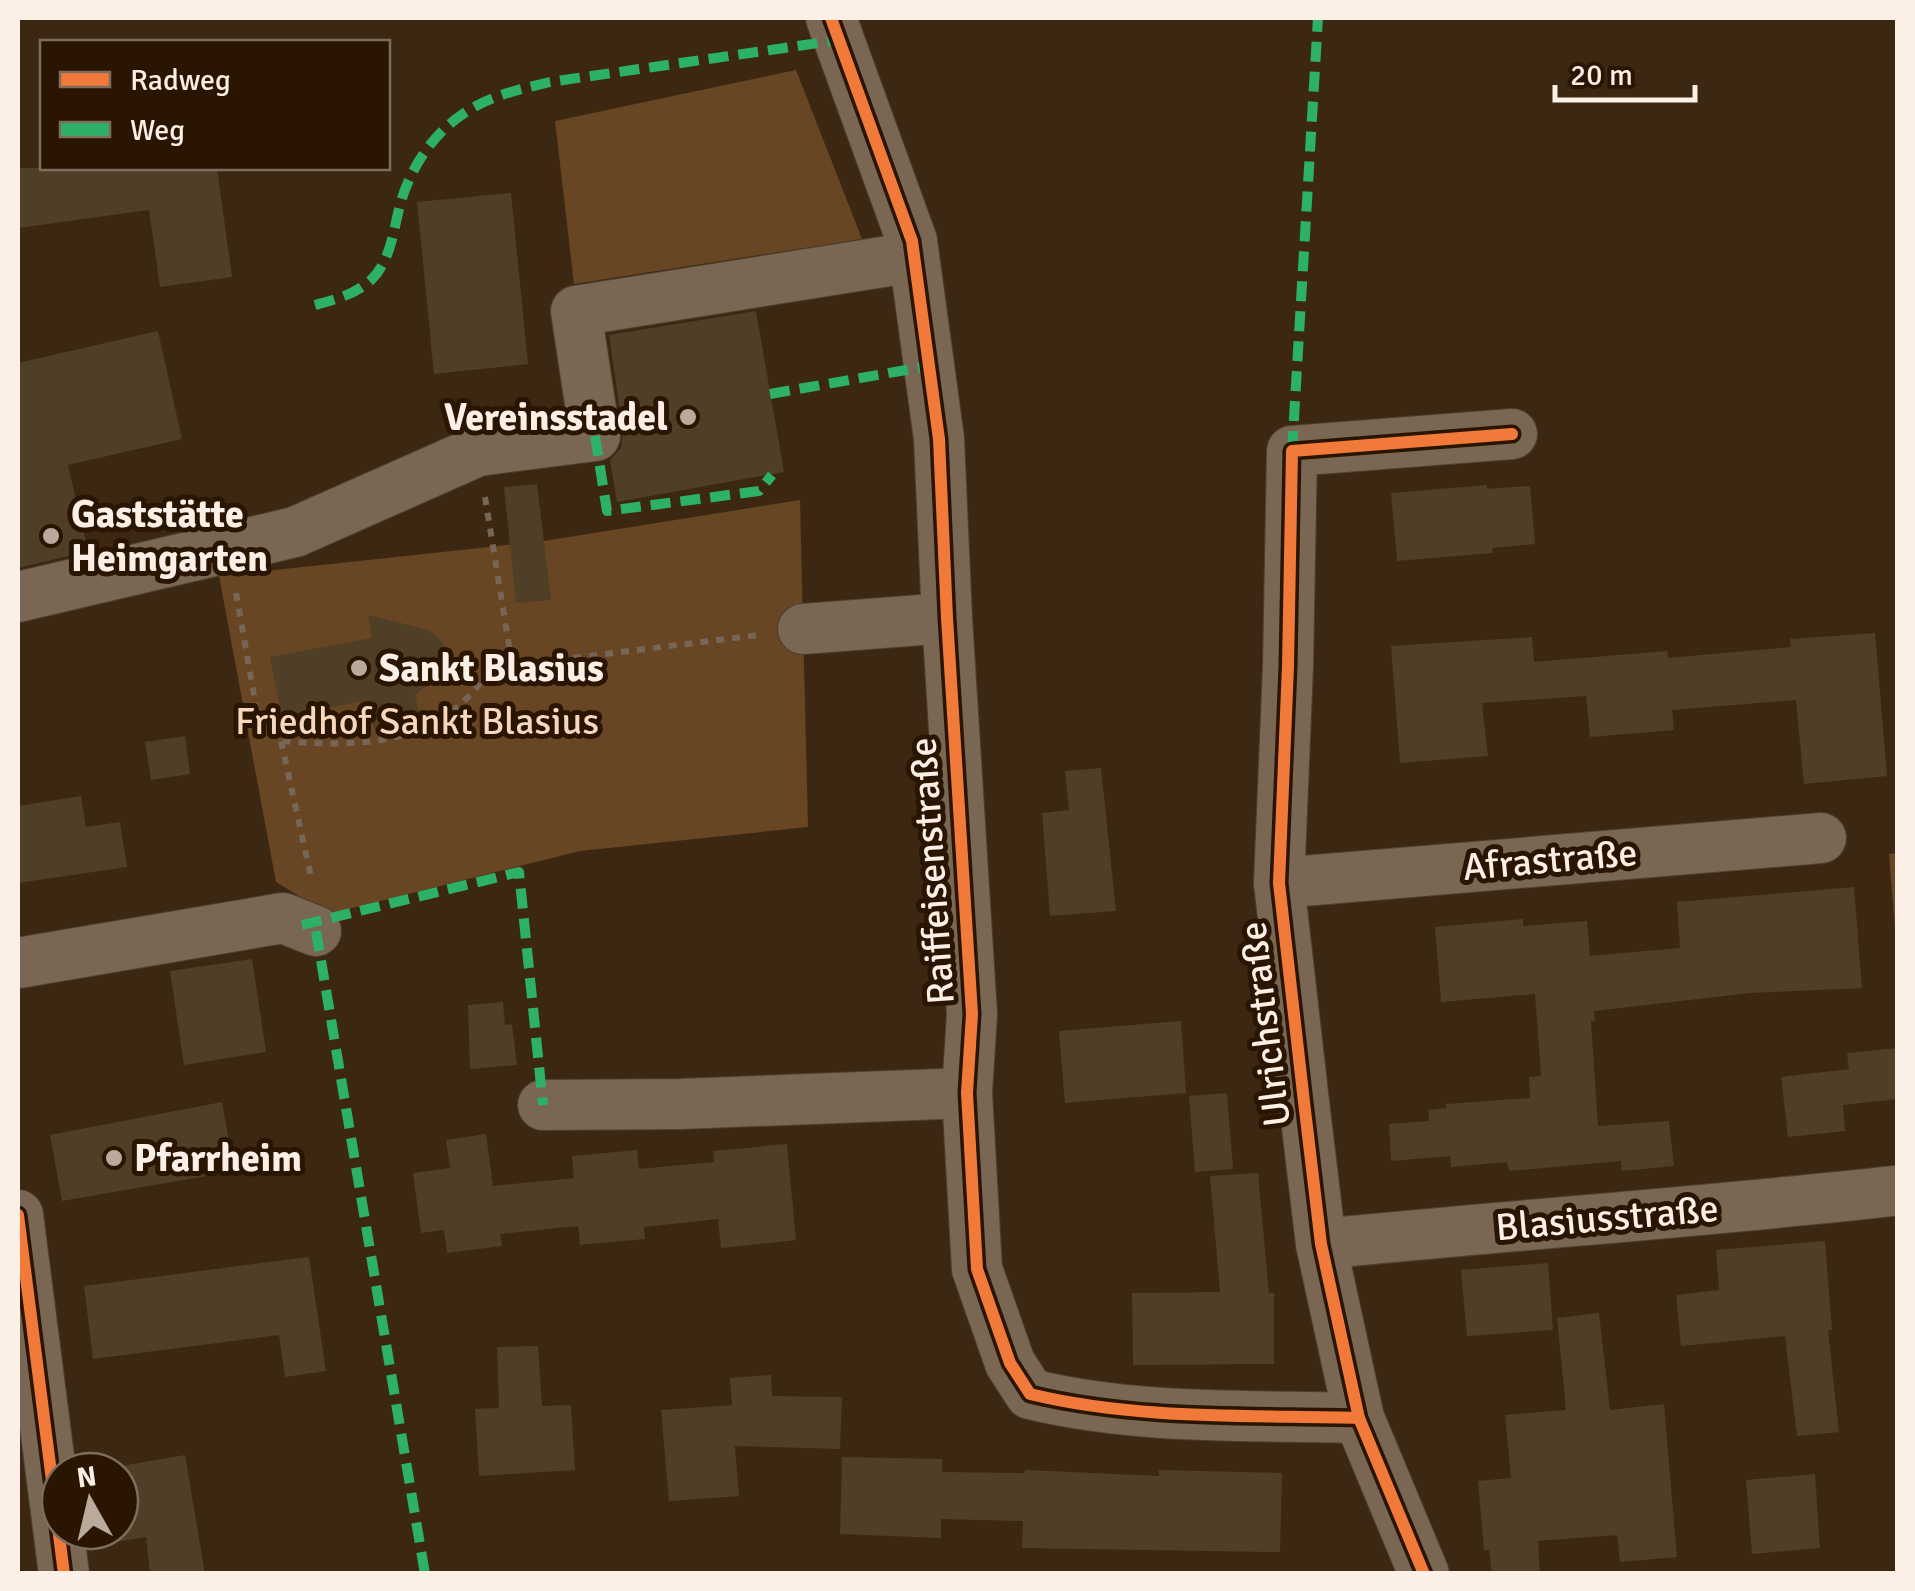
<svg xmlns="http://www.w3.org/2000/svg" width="1915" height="1591" viewBox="0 0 1915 1591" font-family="Signika,sans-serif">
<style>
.green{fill:#684523}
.building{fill:#4e3f26}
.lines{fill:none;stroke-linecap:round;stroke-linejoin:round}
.minor-casing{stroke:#4d4032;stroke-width:52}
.path{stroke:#766657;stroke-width:6;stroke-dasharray:8 8;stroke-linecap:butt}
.minor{stroke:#796653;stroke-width:50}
.quiet{stroke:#2db169;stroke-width:10;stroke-dasharray:20 10;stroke-linecap:butt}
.cycleway-casing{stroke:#2a1502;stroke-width:19}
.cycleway{stroke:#f17a3a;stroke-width:12}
.poi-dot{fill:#b9aa9c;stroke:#2a1502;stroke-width:4}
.labels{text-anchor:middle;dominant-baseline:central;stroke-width:10;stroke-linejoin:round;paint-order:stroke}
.poi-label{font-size:38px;font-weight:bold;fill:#fcf0e6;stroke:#2a1502;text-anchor:start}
.park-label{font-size:38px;fill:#f7d8bd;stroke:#2a1502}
.street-label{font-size:38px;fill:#fcf0e6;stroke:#2a1502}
</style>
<rect width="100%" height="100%" fill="#3c2812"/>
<!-- green -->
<g class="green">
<polygon points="796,70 862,239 574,284 555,121"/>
<polygon points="800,500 808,827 580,851 328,914 276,882 219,576 544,541"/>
<polygon points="1897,853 1898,853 1897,952 1889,854"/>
</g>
<!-- building -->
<g class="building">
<polygon points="18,168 217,168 232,277 160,287 149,210 18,228"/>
<polygon points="511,193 528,364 434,374 417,202"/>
<polygon points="756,311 784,472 617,502 610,460 621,448 623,432 609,335"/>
<polygon points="158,331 182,439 68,465 88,551 18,568 18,363"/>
<polygon points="537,484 551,600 516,603 504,487"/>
<polygon points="1487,485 1487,489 1530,486 1535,544 1492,548 1493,553 1397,561 1391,493"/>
<polygon points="368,615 429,630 443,643 447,653 443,672 415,695 421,721 374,730 368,700 282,717 270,657 372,638"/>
<polygon points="1875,633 1887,776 1804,784 1796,700 1672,710 1674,730 1590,737 1586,696 1482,703 1488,756 1400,763 1391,646 1532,637 1534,662 1667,651 1668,658 1791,647 1790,639"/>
<polygon points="185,736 190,774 151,780 145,742"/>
<polygon points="1101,768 1116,911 1050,916 1042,813 1069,810 1065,771"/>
<polygon points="81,796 86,827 120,822 127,867 18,883 18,806"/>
<polygon points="1854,887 1862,988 1750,993 1594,1011 1595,1021 1591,1021 1598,1126 1669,1121 1674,1166 1622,1171 1621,1161 1509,1171 1507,1162 1451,1167 1450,1156 1391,1161 1389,1124 1429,1121 1428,1110 1446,1108 1446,1104 1530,1098 1529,1077 1541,1076 1535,994 1441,1002 1435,927 1523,919 1523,926 1587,921 1590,956 1680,948 1677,902"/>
<polygon points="252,959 266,1052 184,1065 170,971"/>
<polygon points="503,1002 505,1025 512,1024 517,1065 470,1069 468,1005"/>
<polygon points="1181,1021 1186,1093 1065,1103 1059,1031"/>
<polygon points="1898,1048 1898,1099 1843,1105 1845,1131 1788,1137 1781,1077 1849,1069 1847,1053"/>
<polygon points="1227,1093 1233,1169 1195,1172 1189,1096"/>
<polygon points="222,1102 231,1152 215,1155 218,1174 62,1201 50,1135"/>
<polygon points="486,1134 493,1186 574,1178 572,1156 637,1150 639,1169 714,1162 713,1151 787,1144 796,1240 721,1248 718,1219 644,1227 645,1239 580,1245 578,1226 500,1234 502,1246 447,1253 444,1230 421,1233 413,1173 450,1168 446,1140"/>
<polygon points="1258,1173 1269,1293 1274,1293 1274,1364 1133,1365 1132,1293 1220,1292 1210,1176"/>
<polygon points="1825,1241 1832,1330 1828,1330 1839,1432 1797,1436 1785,1336 1681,1346 1676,1295 1719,1290 1716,1250"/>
<polygon points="309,1257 326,1371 285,1377 279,1335 93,1359 84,1286"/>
<polygon points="1548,1263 1553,1330 1467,1336 1461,1270"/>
<polygon points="1599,1313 1610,1410 1664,1404 1677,1557 1620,1562 1617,1535 1538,1541 1540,1574 1492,1574 1489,1550 1484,1550 1478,1481 1511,1478 1505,1415 1566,1410 1557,1318"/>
<polygon points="538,1346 542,1406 571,1405 575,1470 479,1476 475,1409 499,1408 497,1347"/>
<polygon points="771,1375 772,1396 842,1397 840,1449 735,1446 739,1496 669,1501 661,1410 732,1405 730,1378"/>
<polygon points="185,1455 205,1574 150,1574 146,1537 110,1543 108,1531 120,1531 120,1471 98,1470"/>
<polygon points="842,1457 942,1459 942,1472 1025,1473 1025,1470 1159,1476 1159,1470 1282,1473 1280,1552 1022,1548 1023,1521 941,1519 941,1538 840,1534"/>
<polygon points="1815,1474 1820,1548 1752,1554 1746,1480"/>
</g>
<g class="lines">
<defs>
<g id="minor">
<path d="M831 18 912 241 939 439 947 618 972 1014 967 1093 977 1269 1010 1363 1030 1394C1137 1420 1249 1415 1359 1418"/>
<polyline points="18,597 295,532 478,451 595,436 576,311 914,257"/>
<polyline points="803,629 947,618"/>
<polyline points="1279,883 1821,838"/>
<polyline points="18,963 283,918 316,931"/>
<polyline points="543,1105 680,1104 967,1093"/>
<polyline points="18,1215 64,1574"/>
<path d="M1321 1244C1512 1225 1703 1212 1893 1191"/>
<polyline points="1424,1574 1359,1418 1321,1244 1304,1102 1279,883 1288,666 1292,451 1512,434"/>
</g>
</defs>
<!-- minor casing -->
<use href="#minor" class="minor-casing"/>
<!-- path -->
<g class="path">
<polyline points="485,497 512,664"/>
<path d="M236 593 257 712 281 741C344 746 417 748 465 700 476 689 482 684 485 669L758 635"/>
<polyline points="281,741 311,877"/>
</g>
<!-- minor -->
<use href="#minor" class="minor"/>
<!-- quiet -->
<g class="quiet">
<path d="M315 305C336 299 354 295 371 280 390 262 393 233 399 209 408 172 431 135 463 114 488 96 521 89 550 82L839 40"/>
<polyline points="770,394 929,366"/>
<polyline points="595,436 607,511 759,491 772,475"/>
<polyline points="1292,451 1318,18"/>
<polyline points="302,925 519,872 543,1105"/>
<polyline points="316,931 425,1574"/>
</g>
<defs>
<g id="cycleway">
<path d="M831 18 912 241 939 439 947 618 972 1014 967 1093 977 1269 1010 1363 1030 1394C1137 1420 1249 1415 1359 1418"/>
<polyline points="18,1215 64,1574"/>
<polyline points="1424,1574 1359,1418 1321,1244 1304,1102 1279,883 1288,666 1292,451 1512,434"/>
</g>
</defs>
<!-- cycleway casing -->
<use href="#cycleway" class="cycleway-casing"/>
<!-- cycleway -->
<use href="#cycleway" class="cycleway"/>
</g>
<!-- markers -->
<g class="poi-dot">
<circle cx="688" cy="417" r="10"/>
<circle cx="51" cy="536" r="10"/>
<circle cx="359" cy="668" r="10"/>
<circle cx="114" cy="1158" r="10"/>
</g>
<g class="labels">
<!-- poi labels -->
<g class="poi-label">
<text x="668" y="417" text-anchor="end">Vereinsstadel</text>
<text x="71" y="514">Gaststätte<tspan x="71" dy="44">Heimgarten</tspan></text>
<text x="379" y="668">Sankt Blasius</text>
<text x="134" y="1158">Pfarrheim</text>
</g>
<!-- park labels -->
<g class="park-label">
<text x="417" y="721">Friedhof Sankt Blasius</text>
</g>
<!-- street labels -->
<g class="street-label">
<text transform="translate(1550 860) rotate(-5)">Afrastraße</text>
<text transform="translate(932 871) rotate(-94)">Raiffeisenstraße</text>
<text transform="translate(1265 1024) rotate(-97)">Ulrichstraße</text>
<text transform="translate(1607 1218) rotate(-5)">Blasiusstraße</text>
</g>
</g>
<!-- border -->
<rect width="1915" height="1591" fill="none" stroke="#fcf0e6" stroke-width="40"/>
<!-- legend -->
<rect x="40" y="40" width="350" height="130" fill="#2a1502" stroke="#7e6d5d" stroke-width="2.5"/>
<rect x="60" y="72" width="50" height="15" fill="#f17a3a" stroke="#7e6d5d" stroke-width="2.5"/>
<text x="130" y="90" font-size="30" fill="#fcf0e6">Radweg</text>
<rect x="60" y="122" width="50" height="15" fill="#2db169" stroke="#7e6d5d" stroke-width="2.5"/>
<text x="130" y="140" font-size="30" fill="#fcf0e6">Weg</text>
<!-- north arrow -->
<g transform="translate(90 1501) rotate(352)"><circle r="48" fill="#2a1502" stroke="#7e6d5d" stroke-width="2.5"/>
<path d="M0-8L18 38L0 25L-18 38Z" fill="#b9aa9c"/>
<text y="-15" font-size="28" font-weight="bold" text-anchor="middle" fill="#fcf0e6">N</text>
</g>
<!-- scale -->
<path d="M1555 85v15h140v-15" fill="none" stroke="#fcf0e6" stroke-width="5"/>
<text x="1570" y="85" font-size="30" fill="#fcf0e6" stroke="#2a1502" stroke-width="8" paint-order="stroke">20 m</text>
</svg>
